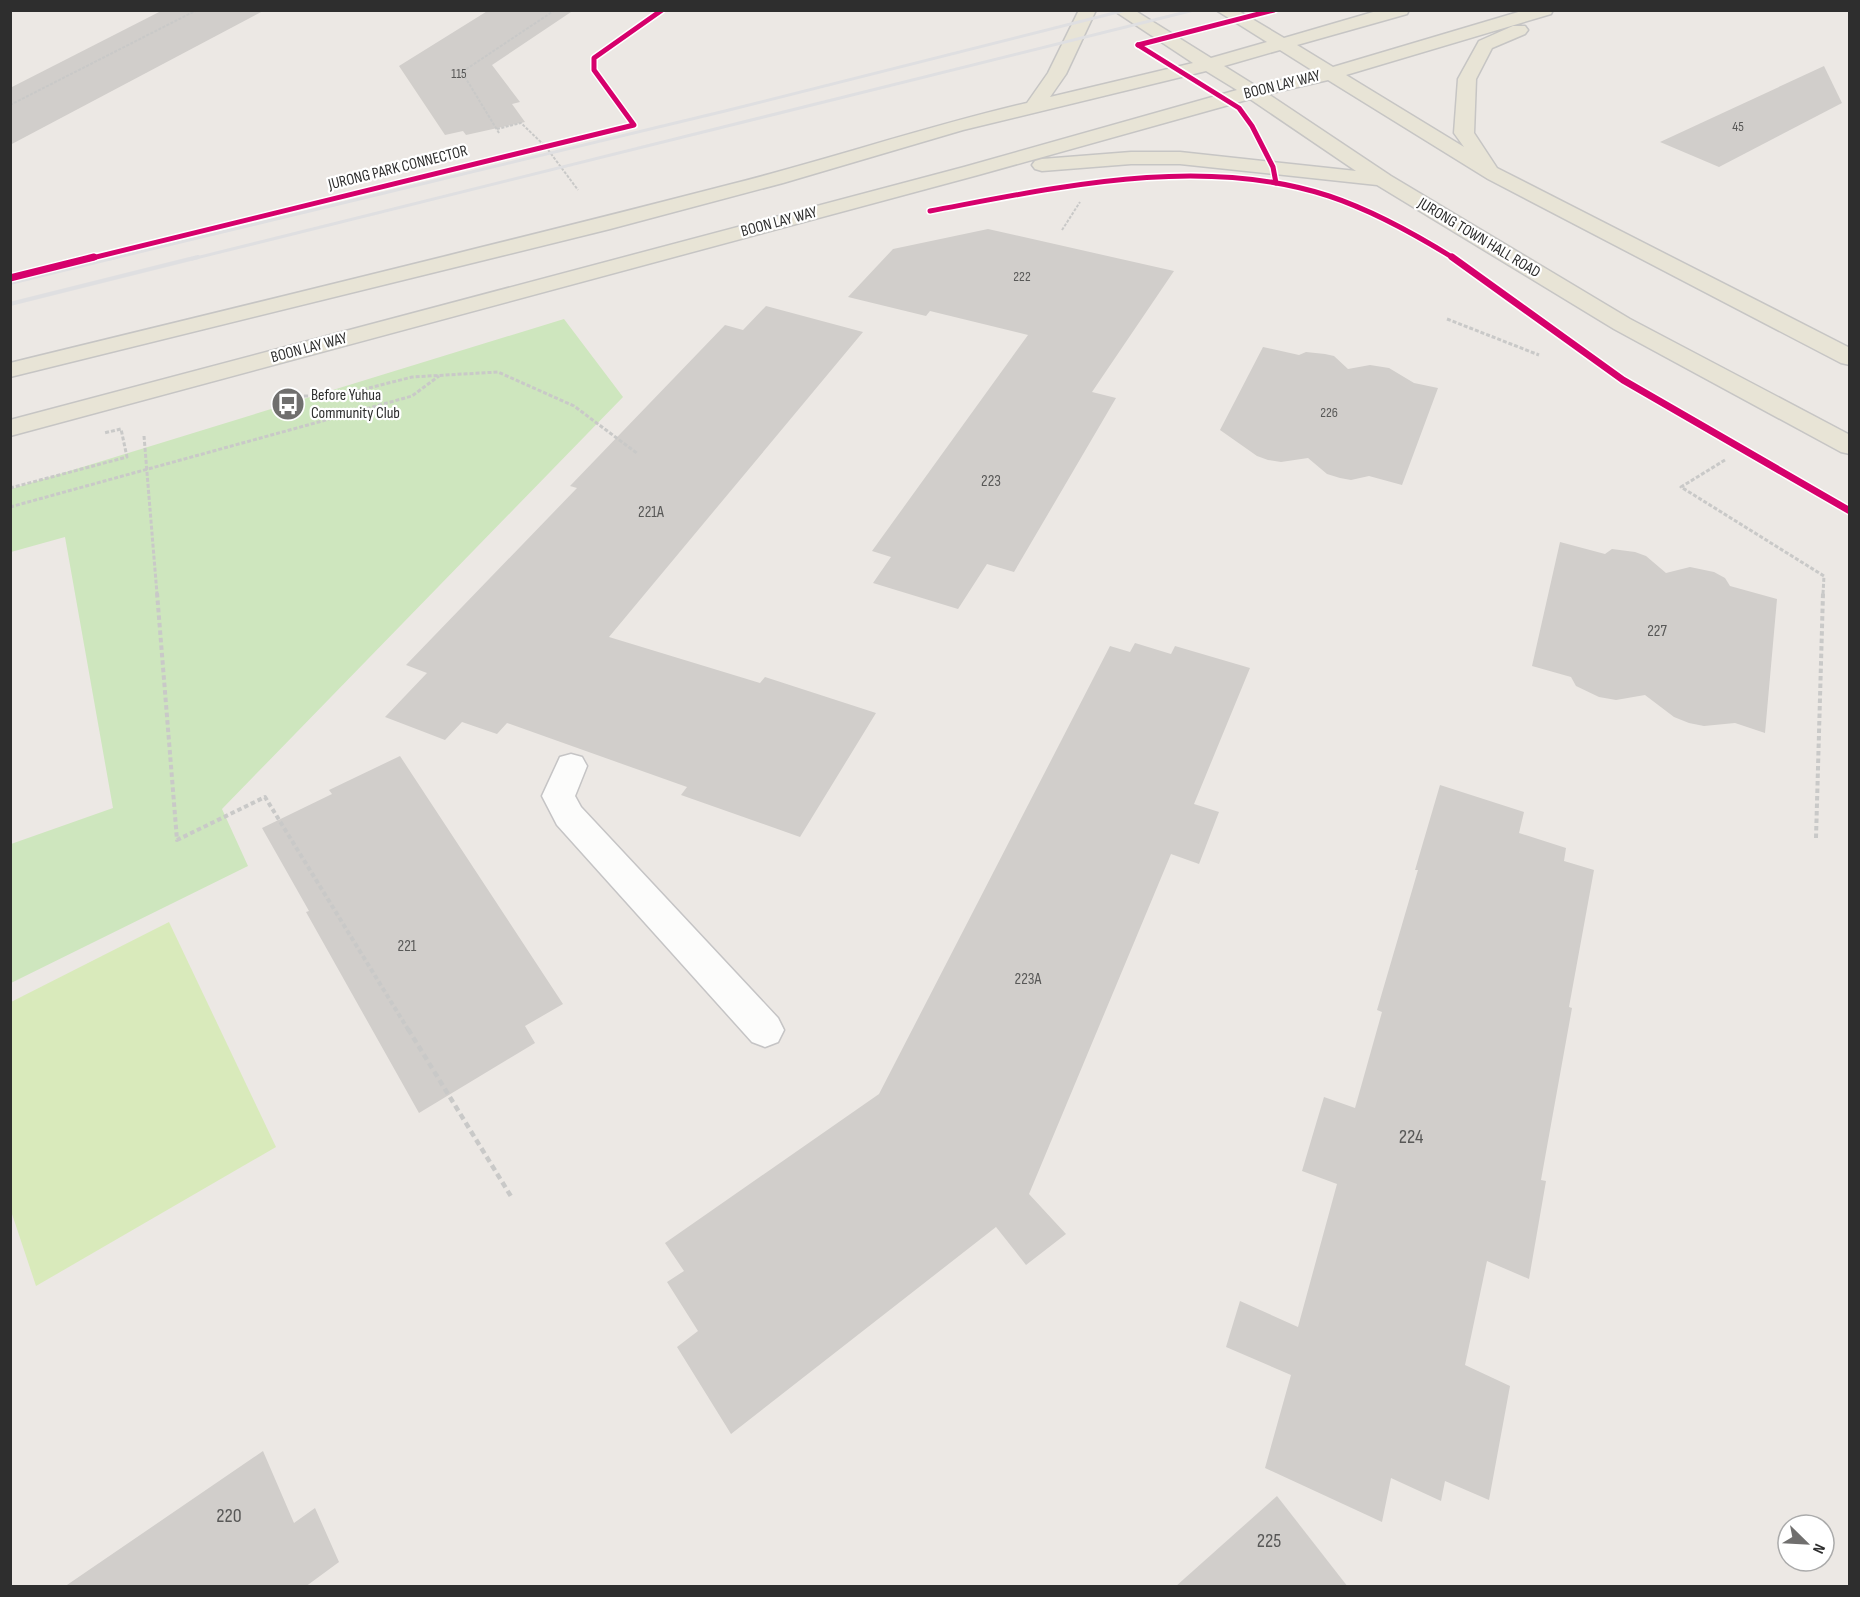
<svg xmlns="http://www.w3.org/2000/svg" width="1860" height="1597" viewBox="0 0 1860 1597" font-family="'Sofia Sans Condensed',sans-serif">
<style>
.green{fill:#cee6be}
.pitch{fill:#d9eabb}
.building{fill:#d1cecb}
.lines{fill:none;stroke-linecap:round;stroke-linejoin:round}
.minor-casing{stroke:#c5c4c5;stroke-width:3}
.major-casing{stroke:#c6c5c4;stroke-width:3}
.path-far3{stroke:#c9c9c8;stroke-width:2;stroke-dasharray:3 1.5;stroke-linecap:butt}
.path-far2{stroke:#c9c9c8;stroke-width:3;stroke-dasharray:4 2;stroke-linecap:butt}
.path-far1{stroke:#c9c9c8;stroke-width:4;stroke-dasharray:4.5 3;stroke-linecap:butt}
.path{stroke:#c9c9c8;stroke-width:4.5;stroke-dasharray:6 4;stroke-linecap:butt}
.minor{fill:#fcfcfb;fill-rule:evenodd}
.major{fill:#e8e4d6;fill-rule:evenodd}
.rail-far1{stroke:#dfdfe1;stroke-width:3}
.rail{stroke:#dfdfe1;stroke-width:4}
.path-bridge{stroke:#c9c9c8;stroke-width:3;stroke-dasharray:4 2;stroke-linecap:butt}
.cycleway-far1-casing{stroke:#fff;stroke-width:8}
.cycleway-casing{stroke:#fff;stroke-width:10}
.cycleway-far1{stroke:#d6006c;stroke-width:5}
.cycleway{stroke:#d6006c;stroke-width:7}
.labels{text-anchor:middle;dominant-baseline:central;stroke-width:4.5;stroke-linejoin:round;paint-order:stroke}
.far-number-label{font-size:14px;fill:#585857}
.far-street-label{font-size:16px;fill:#2e2e2e;stroke:#fff}
.far-poi-label{font-size:16px;fill:#2e2e2e;stroke:#fff;text-anchor:start}
.number-label{font-size:16px;fill:#585857}
.near-number-label{font-size:20px;fill:#585857}
</style>
<rect width="100%" height="100%" fill="#ece8e4"/>
<!-- green -->
<polygon class="green" points="564,319 623,397 222,809 248,866 11,983 11,844 113,808 65,537 11,552 11,489"/>
<!-- pitch -->
<polygon class="pitch" points="169,922 276,1147 36,1286 11,1211 11,1002"/>
<!-- building -->
<g class="building">
<polygon points="163,10 265,10 10,145 10,88"/>
<polygon points="489,10 574,10 492,65 520,102 512,104 525,122 466,135 463,131 445,135 399,66"/>
<polygon points="1824,66 1842,103 1719,167 1660,142"/>
<polygon points="988,229 1174,271 1092,392 1116,398 1014,572 987,564 958,609 873,583 891,557 872,551 1028,335 930,311 926,316 848,297 893,249"/>
<polygon points="766,306 863,332 609,637 760,683 765,677 876,713 800,837 681,795 687,787 507,723 497,734 462,722 445,740 385,717 427,673 406,665 577,488 570,486 725,325 743,330"/>
<polygon points="1263,347 1299,355 1306,352 1325,354 1334,356 1348,369 1370,365 1389,368 1414,383 1438,388 1402,485 1369,476 1351,480 1340,478 1327,474 1308,458 1281,462 1268,460 1257,456 1220,430"/>
<polygon points="1560,542 1605,554 1612,549 1635,552 1646,556 1666,573 1690,567 1714,572 1725,578 1730,586 1777,599 1765,733 1735,723 1704,726 1689,723 1674,717 1645,695 1616,700 1599,697 1576,686 1571,677 1532,666"/>
<polygon points="1135,643 1171,654 1175,646 1250,668 1194,804 1219,812 1199,864 1171,854 1029,1194 1066,1234 1026,1265 996,1227 731,1434 677,1347 698,1331 667,1282 684,1271 665,1243 879,1094 1110,646 1130,652"/>
<polygon points="400,756 563,1004 525,1026 535,1043 419,1113 306,912 309,911 262,828 332,794 329,790"/>
<polygon points="1440,785 1524,812 1519,833 1566,848 1564,861 1594,870 1569,1007 1572,1008 1541,1180 1546,1181 1529,1279 1487,1261 1465,1365 1510,1386 1489,1500 1445,1481 1441,1501 1391,1478 1382,1522 1265,1468 1291,1375 1226,1347 1240,1301 1298,1327 1337,1184 1302,1171 1324,1097 1355,1108 1382,1012 1377,1010 1418,870 1415,870"/>
<polygon points="263,1451 294,1523 315,1508 339,1562 305,1587 64,1587"/>
<polygon points="1277,1496 1348,1587 1175,1587"/>
</g>
<g class="lines">
<defs>
<polygon id="minor" points="571,754 582,757 587,766 575,796 581,807 778,1018 784,1030 778,1042 765,1047 752,1042 557,825 542,796 560,757"/>
<path id="major" d="M1079 10H1096L1066 74 1050 97 1193 63 1113 10H1134L1211 58 1267 42 1216 10H1237L1284 38 1380 10H1409L1407 14 1297 45 1333 67 1525 10H1553L1551 14 1346 75 1464 147 1454 133 1458 79 1479 41 1513 26H1525L1528 30 1525 34 1492 48 1476 79 1474 133 1497 168 1850 348V365L1841 363 1488 179 1328 80 1268 94 1391 176 1630 319 1850 435V454L1841 452 1614 329 1377 185 1180 164H1131L1042 171 1035 169 1032 165 1035 161 1042 159 1131 152H1180L1356 171 1250 99 978 175 10 436V420L964 167 1237 90 1206 71 963 130 783 183 610 229 10 377V363C251 304 492 246 732 184 831 159 928 126 1027 103L1048 73ZM1280 50 1315 72 1256 86 1224 66Z"/>
</defs>
<!-- minor casing -->
<use href="#minor" class="minor-casing"/>
<!-- major casing -->
<use href="#major" class="major-casing"/>
<!-- path-far3 -->
<g class="path-far3">
<polyline points="10,105 197,10"/>
<polyline points="497,129 521,123 546,147 578,190"/>
<polyline points="499,133 462,72 555,10"/>
<polyline points="1062,230 1080,202"/>
</g>
<!-- path-far2 -->
<g class="path-far2">
<polyline points="1447,319 1539,355"/>
<polyline points="298,396 338,396 412,377 498,372 574,406 638,454"/>
<polyline points="355,412 412,396 439,376"/>
<polyline points="144,436 157,594"/>
<polyline points="1725,460 1681,487 1824,576 1823,594"/>
</g>
<!-- path-far1 -->
<g class="path-far1">
<polyline points="157,593 177,840 265,797 409,1031"/>
<polyline points="1816,838 1823,593"/>
</g>
<!-- path -->
<polyline class="path" points="408,1029 512,1198"/>
<!-- minor -->
<use href="#minor" class="minor"/>
<!-- major -->
<use href="#major" class="major"/>
<!-- rail-far1 -->
<g class="rail-far1">
<polyline points="110,259 725,111 1126,10"/>
<polyline points="192,259 1194,10"/>
</g>
<!-- rail -->
<g class="rail">
<polyline points="10,283 116,257"/>
<polyline points="10,304 198,257"/>
</g>
<!-- path-bridge -->
<g class="path-bridge">
<polyline points="10,488 127,457 121,429 104,433"/>
<polyline points="10,507 355,412"/>
</g>
<defs>
<g id="cycleway-far1">
<polyline points="1138,45 1239,108 1252,126 1273,167 1276,183"/>
<polyline points="1138,45 1274,10"/>
<path d="M930 211C1059 187 1201 154 1329 196 1374 211 1415 234 1455 259"/>
<polyline points="88,259 634,125 594,70 594,58 662,10"/>
</g>
<g id="cycleway">
<polyline points="1452,257 1623,380 1850,511"/>
<polyline points="10,278 94,257"/>
</g>
</defs>
<!-- cycleway-far1 casing -->
<use href="#cycleway-far1" class="cycleway-far1-casing"/>
<!-- cycleway casing -->
<use href="#cycleway" class="cycleway-casing"/>
<!-- cycleway-far1 -->
<use href="#cycleway-far1" class="cycleway-far1"/>
<!-- cycleway -->
<use href="#cycleway" class="cycleway"/>
</g>
<!-- icons -->
<defs>
<symbol id="bus-disc" viewBox="-11 -11 22 22"><circle r="9.5" fill="#706f6e" stroke="#fff"/><path d="M-5-6H5V4H4V6H2V4H-2V6H-4V4H-5ZM-3.5-4V0h7V-4ZM-3.5 1.2v1.5H-2V1.2ZM2 1.2v1.5H3.5V1.2Z" fill="#fff"/></symbol>
</defs>
<g fill-rule="evenodd">
<use href="#bus-disc" x="269" y="385" width="38" height="38"/>
</g>
<g class="labels">
<!-- far-number labels -->
<g class="far-number-label">
<text x="459" y="73">115</text>
<text x="1738" y="126">45</text>
<text x="1022" y="276">222</text>
<text x="1329" y="412">226</text>
</g>
<!-- far-street labels -->
<g class="far-street-label">
<text transform="translate(1282 85) rotate(-14)">BOON LAY WAY</text>
<text transform="translate(398 168) rotate(-14)">JURONG PARK CONNECTOR</text>
<text transform="translate(779 222) rotate(-15)">BOON LAY WAY</text>
<text transform="translate(1479 238) rotate(31)">JURONG TOWN HALL ROAD</text>
<text transform="translate(309 348) rotate(-15)">BOON LAY WAY</text>
</g>
<!-- far-poi labels -->
<g class="far-poi-label">
<text x="311" y="395">Before Yuhua<tspan x="311" dy="18">Community Club</tspan></text>
</g>
<!-- number labels -->
<g class="number-label">
<text x="991" y="481">223</text>
<text x="651" y="512">221A</text>
<text x="1657" y="631">227</text>
<text x="407" y="946">221</text>
<text x="1028" y="979">223A</text>
</g>
<!-- near-number labels -->
<g class="near-number-label">
<text x="1411" y="1137">224</text>
<text x="229" y="1516">220</text>
<text x="1269" y="1541">225</text>
</g>
</g>
<!-- border -->
<rect width="1860" height="1597" fill="none" stroke="#2e2e2e" stroke-width="24"/>
<!-- north arrow -->
<g transform="translate(1806 1543) rotate(114)"><circle r="28" fill="#ffffff" stroke="#ababab" stroke-width="1.5"/>
<path d="M0-4.5L10 22L0 15L-10 22Z" fill="#706f6e"/>
<text y="-9" font-size="16" font-weight="bold" text-anchor="middle" fill="#2e2e2e">N</text>
</g>
</svg>
